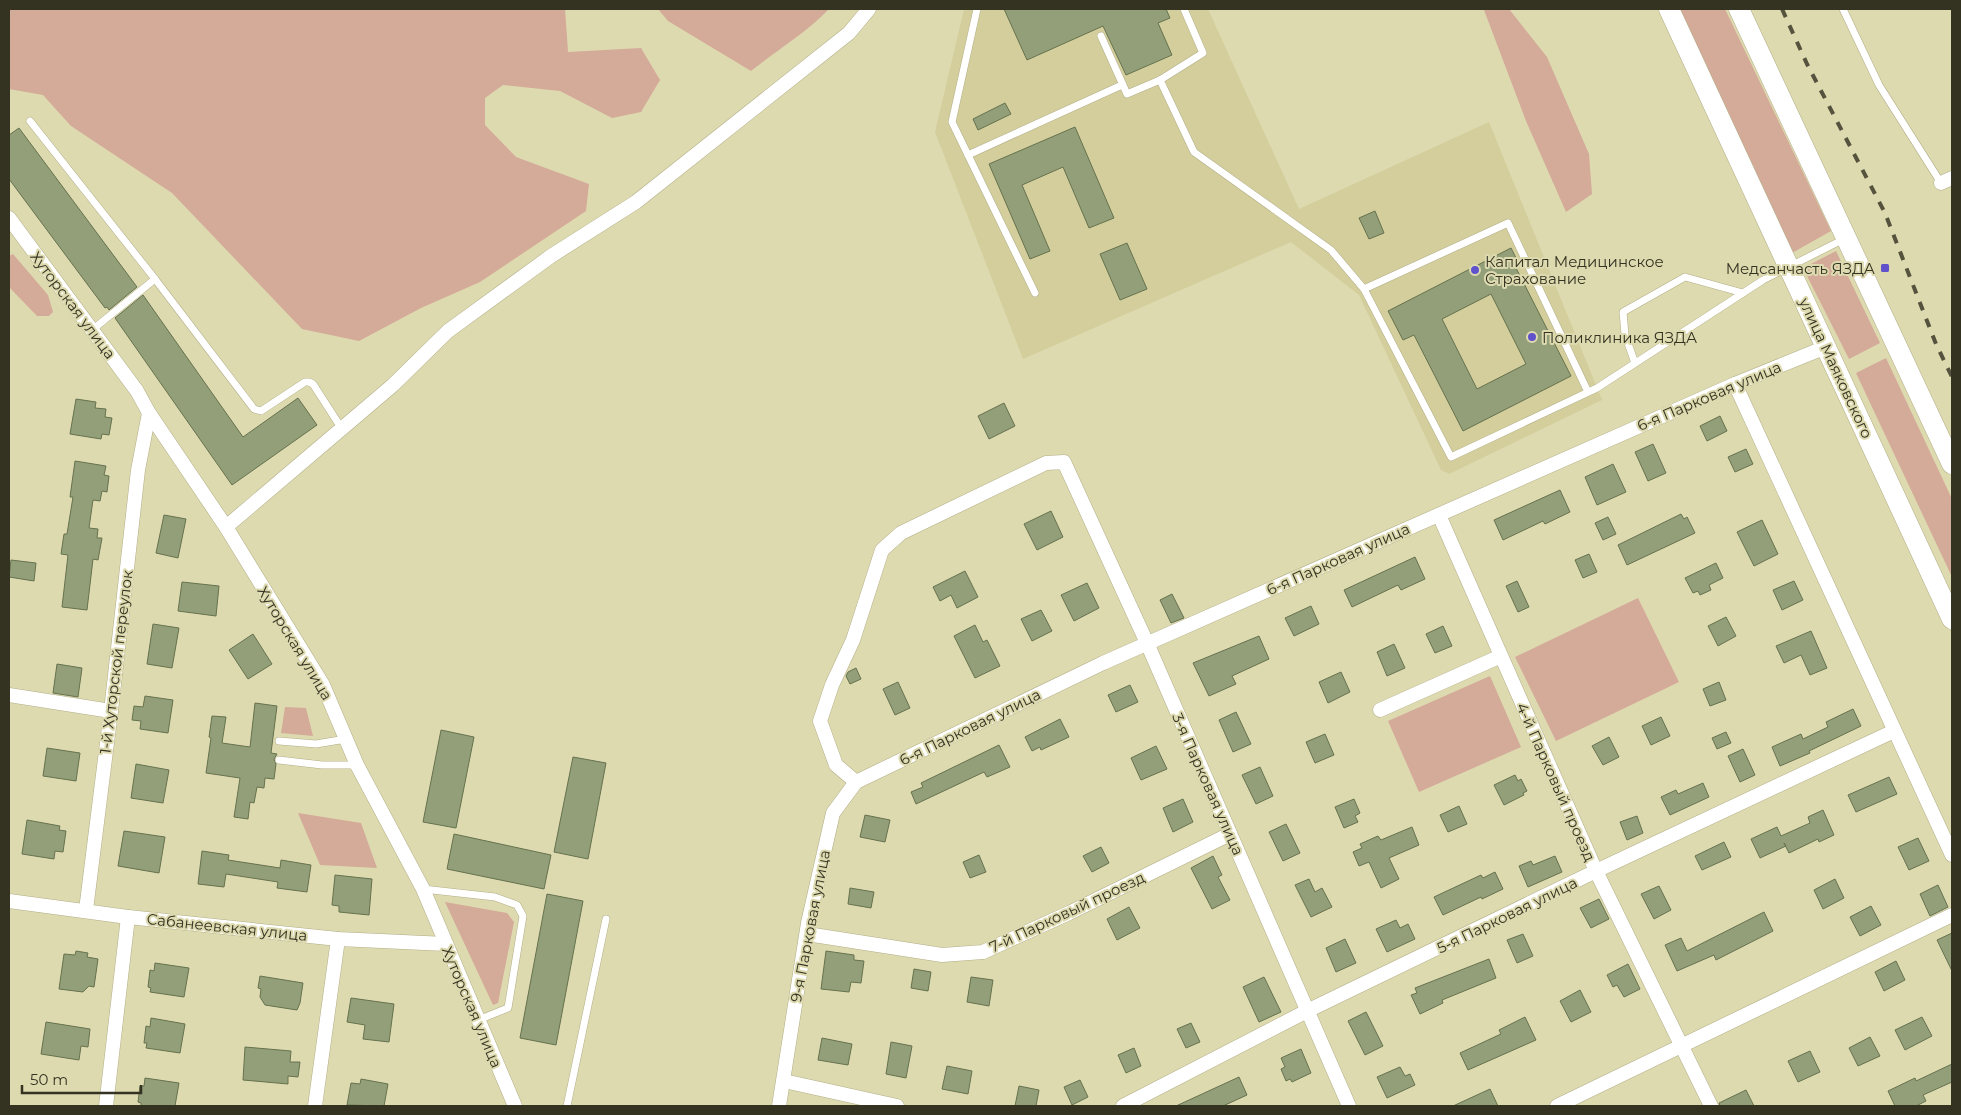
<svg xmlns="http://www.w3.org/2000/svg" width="1961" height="1115" viewBox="0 0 1961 1115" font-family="Montserrat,sans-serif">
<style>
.built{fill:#d3ce9c}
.green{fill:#d4aa99}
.building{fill:#929f79;stroke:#66724e;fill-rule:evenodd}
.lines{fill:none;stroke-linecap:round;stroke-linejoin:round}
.service-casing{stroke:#b2ae86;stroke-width:8}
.minor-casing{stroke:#b2ae86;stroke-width:15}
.secondary-casing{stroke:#b2ae86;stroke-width:21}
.service{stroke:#fff;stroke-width:7}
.minor{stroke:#fff;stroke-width:14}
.secondary{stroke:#fff;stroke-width:20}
.rail{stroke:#55533d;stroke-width:4;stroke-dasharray:9 9;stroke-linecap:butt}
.poi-dot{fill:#5f52ca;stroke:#dedab0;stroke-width:2}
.labels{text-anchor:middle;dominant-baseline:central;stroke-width:4;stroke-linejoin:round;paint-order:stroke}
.poi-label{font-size:15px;fill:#343322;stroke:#dedab0;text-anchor:start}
.street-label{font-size:15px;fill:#343322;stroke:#dedab0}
</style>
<rect width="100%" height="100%" fill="#dedab0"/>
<!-- built -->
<polygon class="built" points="964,9 1208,9 1299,209 1489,122 1602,400 1449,474 1441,470 1359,295 1291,242 1023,359 935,132"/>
<!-- green -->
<g class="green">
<polygon points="9,9 565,9 568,52 641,48 660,80 641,112 612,118 560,91 503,85 485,98 485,125 516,157 589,184 586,211 480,282 421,308 359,341 302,329 172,193 71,126 43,95 9,89"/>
<path d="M658 9H829C806 33 777 50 751 71L668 21Z"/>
<polygon points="1482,9 1509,9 1547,57 1589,154 1592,194 1566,212 1526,121 1484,10"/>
<polygon points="1678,9 1725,9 1831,231 1792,253"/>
<polygon points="1836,251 1880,343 1849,359 1803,268"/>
<polygon points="13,254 48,295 53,312 49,316 37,316 9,287 9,256"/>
<polygon points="1886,358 1952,499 1952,577 1856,373"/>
<polygon points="1638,598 1679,682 1556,741 1515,657"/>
<polygon points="1490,676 1521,747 1419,792 1388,721"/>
<polygon points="285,707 306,708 313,736 281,733"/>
<polygon points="298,813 361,823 377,868 320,865"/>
<polygon points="445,902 507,913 514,922 498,1003 493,1005"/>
</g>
<!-- building -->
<g class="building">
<polygon points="1004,9 1166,9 1170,18 1158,23 1172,55 1126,75 1103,26 1027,60"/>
<polygon points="1005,103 1011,114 978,130 973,119"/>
<polygon points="1075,127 1114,218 1089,228 1063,167 1022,185 1050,251 1030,259 989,164"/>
<polygon points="19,128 137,287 109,310 107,307 105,308 9,179 9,135"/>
<polygon points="1375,211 1384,233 1369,239 1359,218"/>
<polygon points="1127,243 1147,289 1120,300 1100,254"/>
<path d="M1511 248 1519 264 1515 266 1571 376 1463 431 1414 335 1403 340 1388 311ZM1491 294 1526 364 1477 389 1442 319Z"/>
<polygon points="143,295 243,437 298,398 317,425 232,485 115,318"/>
<polygon points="76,399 96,402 95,408 106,409 105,417 112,418 109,435 102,434 101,439 70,434"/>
<polygon points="1004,403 1015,426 989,439 978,416"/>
<polygon points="1720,416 1727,431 1707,441 1700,426"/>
<polygon points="1653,444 1666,473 1648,481 1635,452"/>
<polygon points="1746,449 1753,464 1735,472 1728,457"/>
<polygon points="75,461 106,466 104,475 109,476 107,492 102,491 100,501 93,500 89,528 98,529 97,538 102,538 98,560 93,559 87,610 62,607 68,555 61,554 64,534 67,534 73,497 70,497"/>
<polygon points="1613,464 1626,492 1597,505 1585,477"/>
<polygon points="1560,490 1570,512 1545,524 1543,521 1503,540 1494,520"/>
<polygon points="1051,511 1063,537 1037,550 1024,524"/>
<polygon points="1681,514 1684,519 1687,517 1695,533 1627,565 1618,545"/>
<polygon points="164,515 186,519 178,558 156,553"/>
<polygon points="1608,517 1616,534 1603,540 1595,523"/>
<polygon points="1762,520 1778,554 1754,566 1737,532"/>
<polygon points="1589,554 1597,572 1583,578 1575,560"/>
<polygon points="1415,557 1425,579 1401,590 1398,585 1352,607 1344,590"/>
<polygon points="11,560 36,563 34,581 9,577"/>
<polygon points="1716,563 1723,578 1709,585 1711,590 1700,595 1698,591 1693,593 1685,578"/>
<polygon points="965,571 978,597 957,608 951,595 940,601 933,587"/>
<polygon points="1517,581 1529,607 1518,612 1506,586"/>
<polygon points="1794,581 1803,600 1782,610 1773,590"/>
<polygon points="182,582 219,586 216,616 178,611"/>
<polygon points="1087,583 1099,608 1074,621 1061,595"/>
<polygon points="1172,594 1184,618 1171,623 1160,600"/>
<polygon points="1311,606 1319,624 1294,636 1285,618"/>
<polygon points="1041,610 1052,631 1032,641 1021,619"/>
<polygon points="1726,617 1736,636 1718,646 1708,626"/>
<polygon points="153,624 179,628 172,668 147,664"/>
<polygon points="975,625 983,642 987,640 1000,666 975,678 954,636"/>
<polygon points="1443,626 1452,646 1435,653 1426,634"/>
<polygon points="1811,631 1827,668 1810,675 1801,655 1784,663 1776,646"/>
<polygon points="253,634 272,664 248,679 229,650"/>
<polygon points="1259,636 1269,659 1232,676 1236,684 1209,696 1193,663"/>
<polygon points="1394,644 1405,668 1387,676 1377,652"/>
<polygon points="57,664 82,668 78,697 53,693"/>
<polygon points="856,668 861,679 850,684 846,676 848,672"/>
<polygon points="1341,672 1350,692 1328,703 1319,682"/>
<polygon points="898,682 910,708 895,715 883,689"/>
<polygon points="1719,682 1726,700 1710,706 1703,689"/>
<polygon points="1130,685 1138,702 1116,712 1108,695"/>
<polygon points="145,696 173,700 168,733 140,729 141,721 132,720 134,706 143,707"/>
<polygon points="255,703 277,706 271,753 277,754 274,759 276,764 274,779 265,778 264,788 257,787 254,803 250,802 248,819 234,817 240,778 206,773 211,738 209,737 212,716 226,717 222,743 250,747"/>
<polygon points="1853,709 1861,726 1809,751 1810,753 1780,766 1772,747 1801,734 1803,739 1828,727 1826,722"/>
<polygon points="1236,712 1251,744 1233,752 1219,720"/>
<polygon points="1661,717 1670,736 1651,745 1642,726"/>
<polygon points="1060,719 1069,737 1041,750 1040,747 1032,751 1025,737"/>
<polygon points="441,730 474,737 456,828 423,822"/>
<polygon points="1726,732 1731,743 1717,749 1712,738"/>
<polygon points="1325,734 1334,755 1315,763 1306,742"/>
<polygon points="1609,737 1619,757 1603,765 1592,746"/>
<polygon points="999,745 1010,767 987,777 984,772 916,804 911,792 923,787 921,783"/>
<polygon points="1156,746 1167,769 1141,780 1131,758"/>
<polygon points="47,748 80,753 76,781 43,776"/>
<polygon points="1743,749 1755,775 1740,782 1728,756"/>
<polygon points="573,757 606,763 588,859 554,852"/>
<polygon points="136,764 169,770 163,803 131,798"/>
<polygon points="1260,767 1273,796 1256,804 1242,775"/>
<polygon points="1515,775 1518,781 1521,779 1527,791 1523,793 1524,795 1504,805 1494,785"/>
<polygon points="1889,777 1897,794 1856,812 1848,795"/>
<polygon points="1703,783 1709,797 1670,815 1661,797 1676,790 1678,794"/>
<polygon points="1183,799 1193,822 1173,832 1163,808"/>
<polygon points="1354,799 1360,813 1355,816 1358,822 1344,828 1335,807"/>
<polygon points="1459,806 1467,824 1448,832 1440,815"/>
<polygon points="1823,810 1834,835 1819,842 1818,839 1789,853 1784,843 1786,846 1760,858 1751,839 1777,827 1781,836 1810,823 1808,817"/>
<polygon points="865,815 890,820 885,842 860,837"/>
<polygon points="1637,816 1643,833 1627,840 1620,822"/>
<polygon points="27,820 60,826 59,830 66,831 63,852 55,851 54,859 22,854"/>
<polygon points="1286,824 1300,853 1283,861 1269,832"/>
<polygon points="1412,827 1419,845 1389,858 1399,879 1381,888 1369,862 1359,866 1353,852 1362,848 1360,844 1378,836 1381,840"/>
<polygon points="124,831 165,837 159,873 118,866"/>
<polygon points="454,834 551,855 544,889 447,869"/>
<polygon points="1918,838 1929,861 1909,870 1898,847"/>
<polygon points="1724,842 1731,857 1702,870 1695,856"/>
<polygon points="1101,847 1109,863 1092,872 1083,856"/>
<polygon points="202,851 229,855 228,860 280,868 281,860 311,865 307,892 277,888 278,882 226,874 224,887 198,884"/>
<polygon points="979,855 986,872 970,878 963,862"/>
<polygon points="1213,856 1222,875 1218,877 1230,900 1212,909 1191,868"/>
<polygon points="1555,856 1562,872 1528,887 1519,866 1531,861 1533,865"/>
<polygon points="1495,872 1503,889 1482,899 1481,897 1443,915 1434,897 1481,875 1483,878"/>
<polygon points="335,875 372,879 369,915 339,912 339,906 332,905"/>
<polygon points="1309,879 1315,892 1322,888 1332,907 1311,917 1295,885"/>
<polygon points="1835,879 1844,898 1823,909 1814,890"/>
<polygon points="1938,885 1948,907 1930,916 1920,894"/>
<polygon points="1659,886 1671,910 1654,919 1641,894"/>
<polygon points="850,888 874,892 871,908 848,904"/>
<polygon points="547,894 583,901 556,1045 520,1038"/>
<polygon points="1599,899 1609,919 1591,928 1580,908"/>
<polygon points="1871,906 1881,925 1860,936 1850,917"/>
<polygon points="1129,907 1140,928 1117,940 1107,919"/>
<polygon points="1764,912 1773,931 1716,960 1714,955 1677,971 1665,945 1681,938 1687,951"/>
<polygon points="1396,920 1400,928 1408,924 1415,939 1387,952 1376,929"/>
<polygon points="1952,933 1952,971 1937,940"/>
<polygon points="1523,934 1533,956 1517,963 1507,940"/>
<polygon points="1345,939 1356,963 1336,972 1326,948"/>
<polygon points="76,951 88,953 87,957 98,959 94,987 89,986 83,992 59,989 64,954 75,955"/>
<polygon points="826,951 854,955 854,960 864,961 861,983 851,982 849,992 821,989"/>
<polygon points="1489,959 1496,978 1442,1000 1443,1003 1420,1014 1411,995 1417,993 1415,988"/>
<polygon points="1896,961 1905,980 1884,991 1875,972"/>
<polygon points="155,963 189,968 184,997 150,992 151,988 148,987 150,970 154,971"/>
<polygon points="1628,964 1640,989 1624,997 1617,985 1613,987 1607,975"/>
<polygon points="914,969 931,972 928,991 911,988"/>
<polygon points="260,976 303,983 300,1003 297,1010 265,1005 260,997 261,989 258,988"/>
<polygon points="971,977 993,980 989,1006 967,1002"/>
<polygon points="1264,977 1281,1012 1259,1022 1243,987"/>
<polygon points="1580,990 1591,1012 1571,1022 1560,1001"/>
<polygon points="351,998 394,1004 389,1042 363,1039 365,1025 347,1022"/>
<polygon points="1366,1012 1383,1046 1365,1055 1348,1021"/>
<polygon points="1525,1017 1536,1040 1468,1070 1460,1053 1501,1034 1499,1030"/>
<polygon points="1922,1017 1932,1036 1905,1050 1895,1030"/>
<polygon points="151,1018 185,1024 180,1053 146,1048 147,1043 144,1043 146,1026 150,1027"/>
<polygon points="46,1022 90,1029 88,1047 81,1046 79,1060 41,1054"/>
<polygon points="1191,1023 1200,1042 1186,1048 1177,1029"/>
<polygon points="1870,1037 1880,1056 1858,1066 1849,1048"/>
<polygon points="822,1038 852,1044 848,1065 818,1060"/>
<polygon points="891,1042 912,1046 906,1078 886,1074"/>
<polygon points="245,1047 291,1051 290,1062 300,1062 298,1077 288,1076 288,1084 243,1080"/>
<polygon points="1134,1048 1141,1066 1126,1073 1118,1055"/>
<polygon points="1301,1049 1311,1073 1292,1082 1290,1079 1286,1081 1281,1069 1285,1067 1281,1058"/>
<polygon points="1810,1051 1820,1072 1798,1082 1788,1061"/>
<polygon points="1952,1064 1952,1082 1923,1095 1926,1101 1916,1106 1895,1106 1888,1091 1915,1078 1916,1081"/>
<polygon points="947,1066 972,1071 968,1094 942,1089"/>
<polygon points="1400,1067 1405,1076 1410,1074 1415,1085 1387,1098 1377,1077"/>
<polygon points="1239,1077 1247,1095 1223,1106 1176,1106"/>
<polygon points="145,1078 179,1083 175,1106 141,1106 141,1103 138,1102 140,1086 144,1086"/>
<polygon points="361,1079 388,1084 384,1106 347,1105 351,1083 360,1084"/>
<polygon points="1080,1080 1088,1097 1072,1105 1064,1087"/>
<polygon points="1019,1086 1039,1090 1036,1106 1015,1106"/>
<polygon points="1490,1089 1498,1106 1453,1106"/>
<polygon points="1746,1090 1754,1106 1720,1106 1719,1103"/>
</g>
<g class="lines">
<defs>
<g id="service">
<polyline points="977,9 952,122 1035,293"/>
<polyline points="1843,9 1879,85 1941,183"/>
<polyline points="1101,36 1127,94 1160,80 1203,53 1184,9"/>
<polyline points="1160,80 1194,152 1331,250 1364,289"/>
<polyline points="30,121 155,279"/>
<polyline points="968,155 1122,85"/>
<polyline points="92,330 155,279 254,409 261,411 305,382 309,382 313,384 342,429"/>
<polyline points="1635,363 1625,335 1623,312 1685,277 1743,293"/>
<polyline points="1588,392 1508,223 1364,289 1451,457 1597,388 1763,280 1844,239"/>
<polyline points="279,741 316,744 346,739"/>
<polyline points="279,760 322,765 357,765"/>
<polyline points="423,889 495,897 517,905 523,916 508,1008 478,1020"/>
<polyline points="567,1106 606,919"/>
</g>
<g id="minor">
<polyline points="1941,183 1952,178"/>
<polyline points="9,218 137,391 149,413 226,527 323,685 357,765 423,889 515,1106"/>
<polyline points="1735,384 1952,855"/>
<polyline points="1439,515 1596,871 1711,1106"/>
<polyline points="226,527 393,385 448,331 551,256 636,202 849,33 869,9"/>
<polyline points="9,695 111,711"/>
<polyline points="1380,710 1501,656"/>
<polyline points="856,782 836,765 820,721 832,685 853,640 882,550 901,533 1046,463 1064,462 1147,643 1349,1106"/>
<polyline points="9,901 128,917 338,939 446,944"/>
<polyline points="86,910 111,711 138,470 149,413"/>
<polyline points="807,934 942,955 983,952 1069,913 1230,834"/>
<polyline points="784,1081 897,1106"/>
<polyline points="106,1106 128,917"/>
<polyline points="315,1106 338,939"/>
<polyline points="779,1106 808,923 833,813 856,782 1103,663 1735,384 1826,347"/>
<polyline points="1123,1106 1307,1011 1596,871 1894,731"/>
<polyline points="1557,1106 1952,915"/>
</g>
<g id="secondary">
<polyline points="1669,9 1952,619"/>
<polyline points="1739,9 1952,464"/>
</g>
</defs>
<!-- service casing -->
<use href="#service" class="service-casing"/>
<!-- minor casing -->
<use href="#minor" class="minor-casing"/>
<!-- secondary casing -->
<use href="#secondary" class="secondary-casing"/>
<!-- service -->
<use href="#service" class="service"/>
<!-- minor -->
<use href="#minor" class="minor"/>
<!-- secondary -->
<use href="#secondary" class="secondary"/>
<!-- rail -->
<polyline class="rail" points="1782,9 1807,64 1885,213 1936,344 1952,377"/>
</g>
<!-- markers -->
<g class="poi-dot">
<rect x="1880" y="263" width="10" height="10" rx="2.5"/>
<circle cx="1475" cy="270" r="5"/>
<circle cx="1532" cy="337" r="5"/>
</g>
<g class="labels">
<!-- poi labels -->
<g class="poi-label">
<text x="1485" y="261">Капитал Медицинское<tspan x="1485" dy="17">Страхование</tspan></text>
<text x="1875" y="268" text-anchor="end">Медсанчасть ЯЗДА</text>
<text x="1542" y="337">Поликлиника ЯЗДА</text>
</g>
<!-- street labels -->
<g class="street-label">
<text transform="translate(73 305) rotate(53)">Хуторская улица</text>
<text transform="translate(1836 368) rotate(65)">улица Маяковского</text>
<text transform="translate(1709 396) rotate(-23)">6-я Парковая улица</text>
<text transform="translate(1338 559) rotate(-24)">6-я Парковая улица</text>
<text transform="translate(295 643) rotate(59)">Хуторская улица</text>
<text transform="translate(116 662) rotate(-83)">1-й Хуторской переулок</text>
<text transform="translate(970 727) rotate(-26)">6-я Парковая улица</text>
<text transform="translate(1556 782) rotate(66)">4-й Парковый проезд</text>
<text transform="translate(1208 784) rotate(66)">3-я Парковая улица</text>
<text transform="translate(1067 912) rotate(-25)">7-й Парковый проезд</text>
<text transform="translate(1507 915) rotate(-26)">5-я Парковая улица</text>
<text transform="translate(810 926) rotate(-79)">9-я Парковая улица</text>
<text transform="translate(227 927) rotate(6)">Сабанеевская улица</text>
<text transform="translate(472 1007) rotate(67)">Хуторская улица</text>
</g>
</g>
<!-- border -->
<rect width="1961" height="1115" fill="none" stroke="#343322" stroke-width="20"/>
<!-- scale -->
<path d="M22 1085v8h119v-8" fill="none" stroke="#343322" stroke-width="2.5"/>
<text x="30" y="1085" font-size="15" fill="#343322" stroke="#dedab0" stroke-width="4" paint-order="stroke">50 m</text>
</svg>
